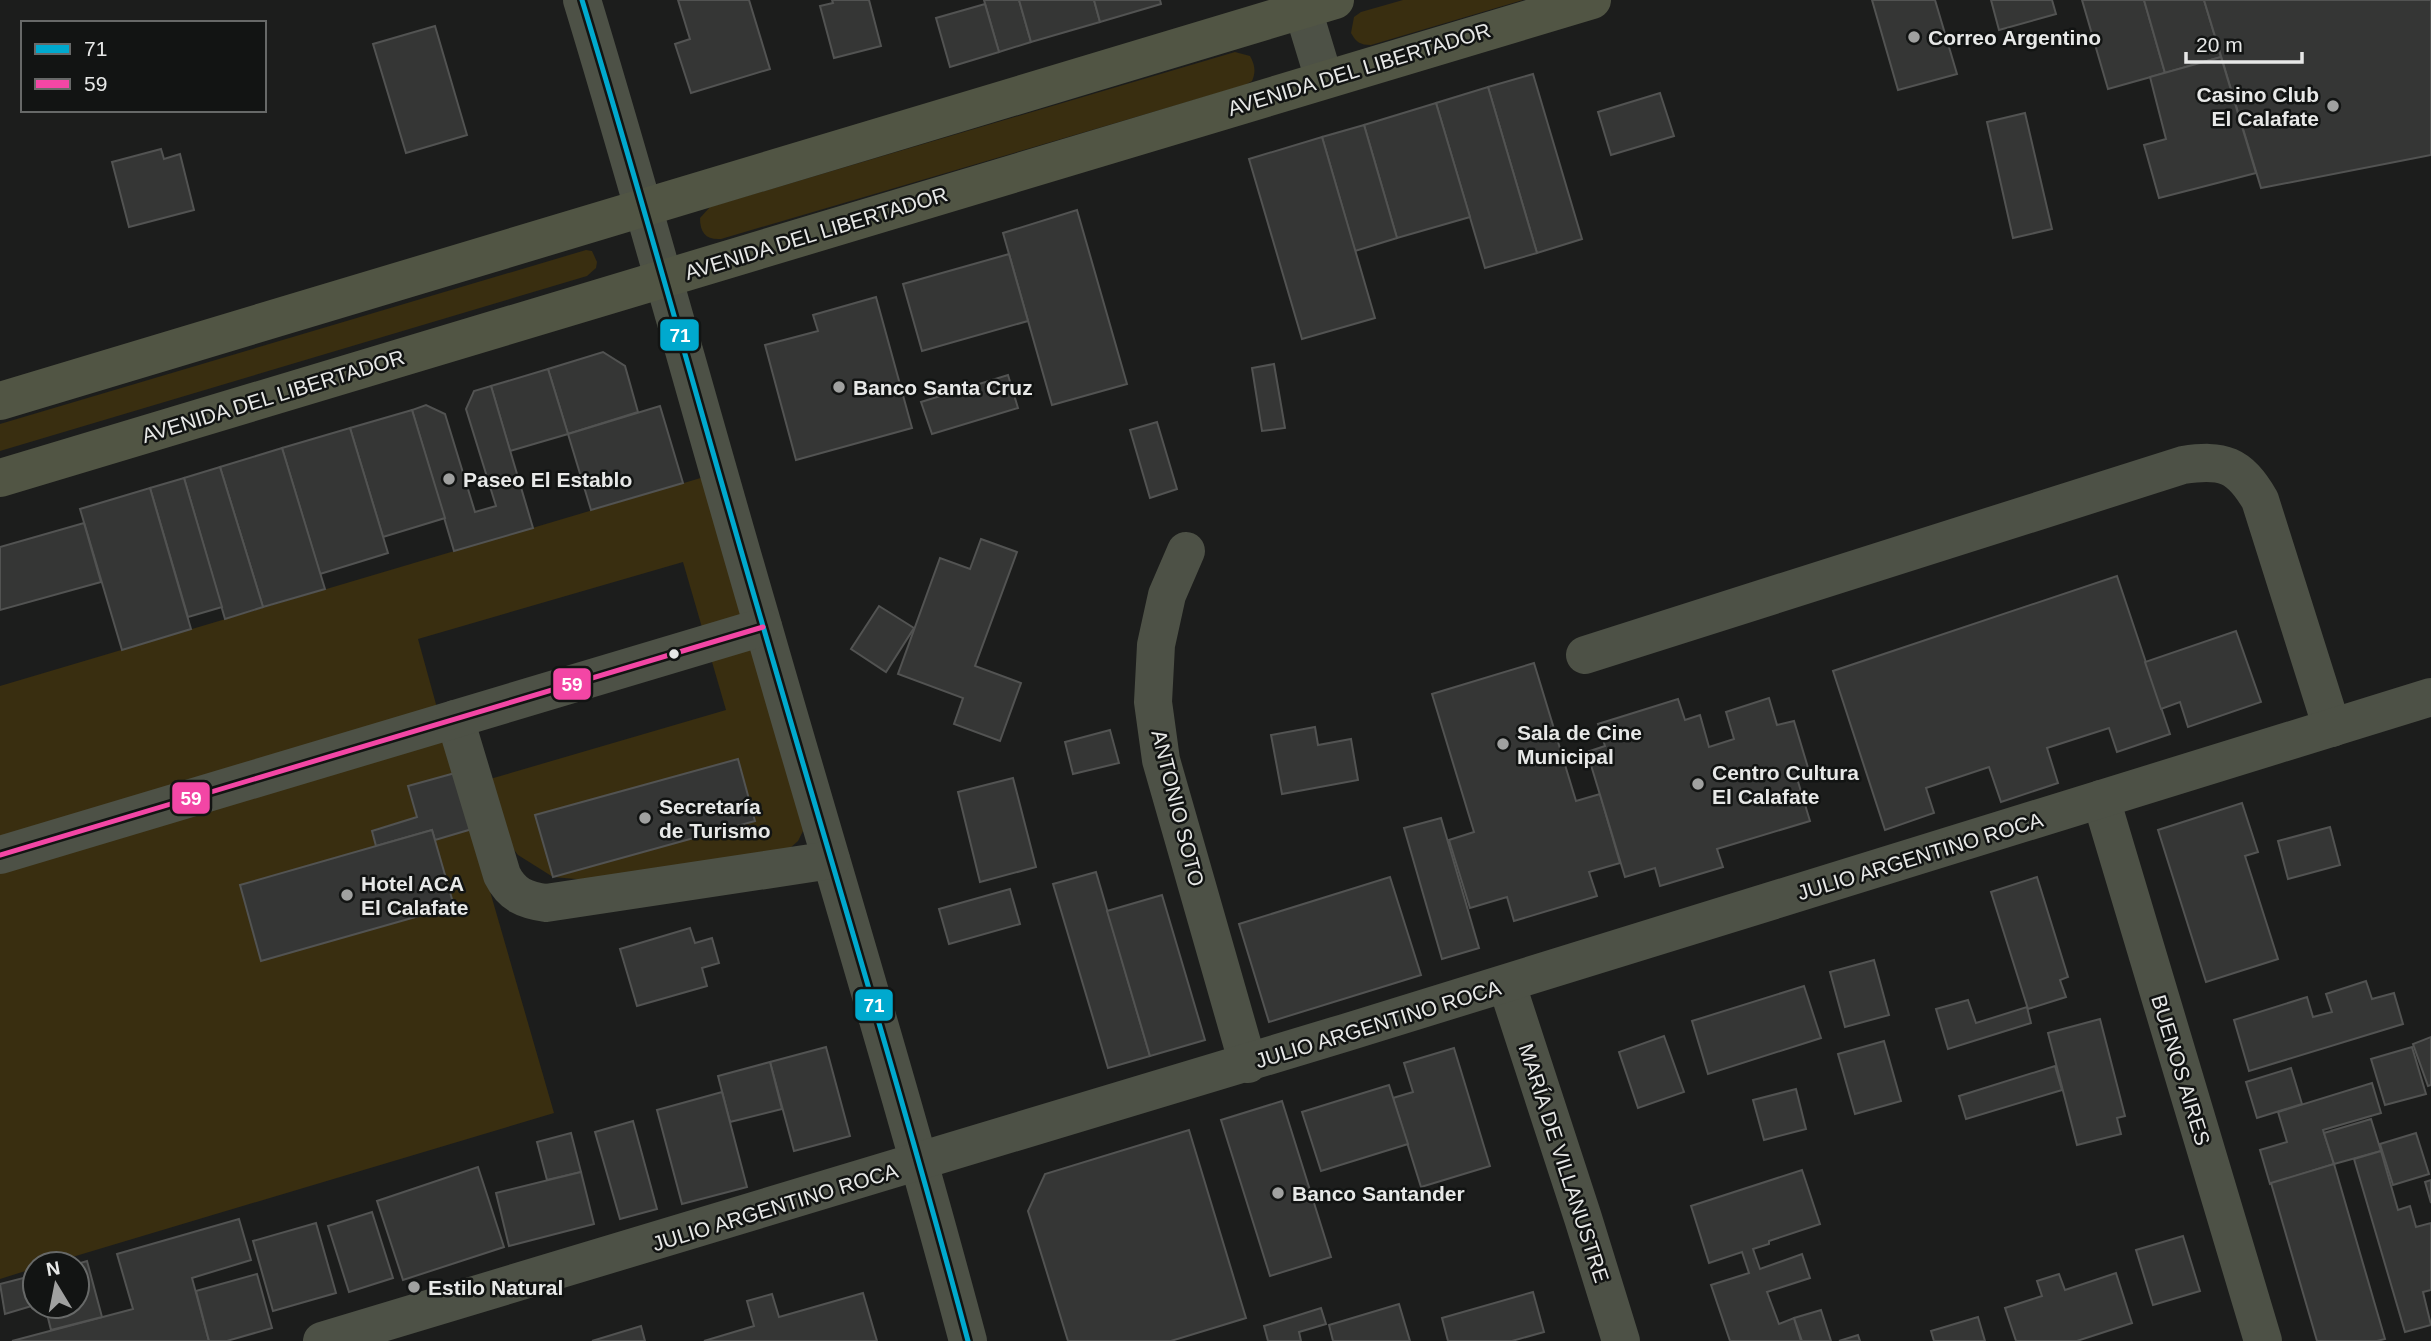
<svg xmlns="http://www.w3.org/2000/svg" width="2431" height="1341" viewBox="0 0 2431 1341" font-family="Arial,sans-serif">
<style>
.green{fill:#392e10}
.building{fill:#353635;stroke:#525352;stroke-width:2}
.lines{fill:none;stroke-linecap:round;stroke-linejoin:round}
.minor{stroke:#4d5146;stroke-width:38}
.major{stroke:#515544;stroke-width:38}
.bus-1-casing{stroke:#121413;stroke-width:10}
.bus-2-casing{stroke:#121413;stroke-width:10}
.bus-1{stroke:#00a9ce;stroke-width:5}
.bus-2{stroke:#f346a5;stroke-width:5}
.poi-dot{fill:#a0a1a0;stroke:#121413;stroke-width:2.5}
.bus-dot{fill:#e7e8e7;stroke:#121413;stroke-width:2.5}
.labels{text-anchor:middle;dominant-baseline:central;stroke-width:5;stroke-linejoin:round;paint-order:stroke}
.poi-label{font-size:21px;font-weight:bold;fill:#e7e8e7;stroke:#121413;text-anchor:start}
.street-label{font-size:21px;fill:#e7e8e7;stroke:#121413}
.line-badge{stroke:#121413;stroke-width:2.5}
.badge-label{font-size:19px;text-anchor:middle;font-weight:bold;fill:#fff}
</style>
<rect width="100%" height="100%" fill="#1c1d1c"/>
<!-- green -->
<g class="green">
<path d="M1403 0H1523L1371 45C1360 45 1356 42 1351 33L1354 17 1361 12Z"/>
<path d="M1235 52 1250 56C1255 65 1256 72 1252 81L1245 85 721 239C706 240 700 233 700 218L710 207Z"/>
<polygon points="586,250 592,251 597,262 596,268 587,276 0,451 0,424"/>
<polygon points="704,477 804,829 798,841 789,849 599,881 553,877 518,855 508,842 490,779 726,710 683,562 418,639 455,773 409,786 417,817 372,830 376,846 240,885 261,960 454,906 435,840 472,829 554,1113 49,1264 35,1264 35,1268 0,1279 0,686"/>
</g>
<!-- building -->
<g class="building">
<polygon points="678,0 749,0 770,69 691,93 675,44 690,39"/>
<polygon points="832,0 869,0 881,46 834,58 820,6 833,3"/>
<polygon points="984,0 1019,0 1031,42 999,52"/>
<polygon points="1019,0 1094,0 1100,22 1031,42"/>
<polygon points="1094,0 1160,0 1161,4 1100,22"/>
<polygon points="1872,0 1935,0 1957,74 1898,90"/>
<polygon points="1991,0 2052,0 2056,14 1999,30"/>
<polygon points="2082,0 2144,0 2165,73 2108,89"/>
<polygon points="2144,0 2204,0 2221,57 2165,73"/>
<polygon points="2204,0 2431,0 2431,155 2261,188"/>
<polygon points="985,4 999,52 950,67 936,18"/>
<polygon points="435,26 467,135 406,153 373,44"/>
<polygon points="2221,57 2256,173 2159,198 2144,145 2166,139 2150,77"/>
<polygon points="1533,74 1582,239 1537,253 1488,87"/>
<polygon points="1488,87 1537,253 1485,268 1436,103"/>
<polygon points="1660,93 1674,136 1611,155 1598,112"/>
<polygon points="1436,103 1470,217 1397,238 1364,125"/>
<polygon points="2025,113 2052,229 2013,238 1987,122"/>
<polygon points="1364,125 1397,238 1355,251 1322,137"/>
<polygon points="1322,137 1375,318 1302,339 1249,159"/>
<polygon points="161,149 164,159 180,154 194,210 129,227 112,162"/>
<polygon points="1077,210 1127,384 1052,405 1003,233"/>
<polygon points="1009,254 1028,321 922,351 903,284"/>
<polygon points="876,297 912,428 796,460 765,345 818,331 813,315"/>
<polygon points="603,352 625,366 638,412 568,434 548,369"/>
<polygon points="1274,364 1285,428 1262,431 1252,368"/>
<polygon points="548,369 568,434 510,451 491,386"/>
<polygon points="1008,375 1018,408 932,434 921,402"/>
<polygon points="491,386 533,528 454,551 412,410 426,405 445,414 475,512 496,506 466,409 474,391"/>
<polygon points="660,406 683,483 591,510 568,434"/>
<polygon points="412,410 445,518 383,537 350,428"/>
<polygon points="1157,422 1177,489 1150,498 1130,430"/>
<polygon points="350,428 388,553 320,574 282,448"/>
<polygon points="282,448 325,589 263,607 220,467"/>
<polygon points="220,467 263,607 225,619 184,478"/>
<polygon points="184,478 222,607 188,617 150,488"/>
<polygon points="150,488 191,629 122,650 80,509"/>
<polygon points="84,523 101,582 0,610 0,547"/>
<polygon points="981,539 1017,552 975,666 1021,683 1000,741 954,724 963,698 898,674 940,558 970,569"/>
<polygon points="2117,576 2170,734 2117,752 2109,728 2047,748 2058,783 2001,802 1989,767 1926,788 1934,813 1885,830 1833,671"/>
<polygon points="879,606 914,628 886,672 851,649"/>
<polygon points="2236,631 2261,702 2188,727 2180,702 2161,709 2145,662"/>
<polygon points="1534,663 1576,801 1600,794 1620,863 1589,872 1597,896 1514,921 1507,897 1470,908 1449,840 1474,832 1432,694"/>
<polygon points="1769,698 1777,725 1794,721 1809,771 1796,775 1810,821 1717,849 1723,867 1660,886 1655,868 1625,877 1587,752 1605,746 1598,724 1678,699 1685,720 1700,715 1709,747 1734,739 1726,712"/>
<polygon points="1315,727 1318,745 1351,739 1358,780 1282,794 1271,735"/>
<polygon points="1110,730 1119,763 1073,774 1065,742"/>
<polygon points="738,759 755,821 553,877 535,815"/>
<polygon points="455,773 472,829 435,840 432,830 376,846 372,831 417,817 408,786"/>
<polygon points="1013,778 1036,867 980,882 958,792"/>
<polygon points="2242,803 2258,852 2245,856 2278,959 2206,982 2158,830"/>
<polygon points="1441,818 1479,948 1442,959 1404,828"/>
<polygon points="2330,827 2340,865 2288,879 2278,841"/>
<polygon points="432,830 454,906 261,961 240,885"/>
<polygon points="1096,872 1150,1056 1108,1068 1053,884"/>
<polygon points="1390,877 1421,975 1269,1022 1239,924"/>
<polygon points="2037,877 2068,977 2060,980 2066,997 2028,1009 1991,892"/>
<polygon points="1010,889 1020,924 949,944 939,909"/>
<polygon points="1162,895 1205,1040 1150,1056 1107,911"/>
<polygon points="690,928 695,943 712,938 719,963 702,968 707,986 637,1006 620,949"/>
<polygon points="1874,960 1889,1015 1845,1027 1830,972"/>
<polygon points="2366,981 2372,999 2394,993 2403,1024 2249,1071 2234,1020 2307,997 2313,1017 2332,1012 2326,994"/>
<polygon points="1804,986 1821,1038 1708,1074 1692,1021"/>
<polygon points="1968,1000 1976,1023 2027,1007 2031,1023 1948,1049 1936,1009"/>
<polygon points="2100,1019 2125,1116 2117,1118 2121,1134 2077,1145 2048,1033"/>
<polygon points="1664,1036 1684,1092 1638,1108 1619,1052"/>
<polygon points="2431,1037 2431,1085 2428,1086 2413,1044"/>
<polygon points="1884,1041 1901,1101 1855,1114 1838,1054"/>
<polygon points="826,1047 850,1136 794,1151 770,1062"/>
<polygon points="2412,1047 2426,1094 2385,1105 2371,1059"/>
<polygon points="1454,1048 1490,1166 1421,1187 1393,1098 1413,1092 1404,1063"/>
<polygon points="770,1062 782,1109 730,1122 718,1076"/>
<polygon points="2055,1066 2062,1090 1966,1119 1959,1096"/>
<polygon points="2291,1068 2302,1104 2257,1118 2246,1082"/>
<polygon points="2372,1083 2381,1113 2323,1130 2334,1164 2270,1184 2260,1150 2287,1142 2278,1112"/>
<polygon points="1389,1085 1408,1144 1321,1171 1302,1112"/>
<polygon points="1796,1089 1806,1129 1764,1140 1753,1100"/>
<polygon points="722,1092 747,1187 682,1204 657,1110"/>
<polygon points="1282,1101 1331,1257 1270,1276 1221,1120"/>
<polygon points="2371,1119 2381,1151 2334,1164 2324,1133"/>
<polygon points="633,1121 657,1209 620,1219 595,1132"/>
<polygon points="1189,1130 1246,1318 1171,1341 1068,1341 1028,1211 1045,1174"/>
<polygon points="571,1133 581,1172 547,1180 537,1142"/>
<polygon points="2416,1133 2429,1174 2393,1185 2380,1144"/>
<polygon points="2381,1151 2398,1210 2410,1206 2416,1227 2431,1223 2431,1290 2423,1292 2431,1325 2405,1332 2354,1159"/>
<polygon points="2334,1164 2385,1339 2377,1341 2317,1341 2271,1183"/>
<polygon points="478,1167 504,1247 403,1280 377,1201"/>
<polygon points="1802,1170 1820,1224 1769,1241 1769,1244 1753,1249 1760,1269 1802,1254 1810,1278 1767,1292 1779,1324 1794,1318 1801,1341 1730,1341 1711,1285 1749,1273 1742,1252 1709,1263 1691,1206"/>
<polygon points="581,1172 594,1224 509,1246 496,1193"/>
<polygon points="2431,1180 2431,1203 2425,1182"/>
<polygon points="372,1212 393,1278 349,1292 328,1226"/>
<polygon points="239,1219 251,1260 192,1278 209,1341 12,1341 133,1309 117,1254"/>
<polygon points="316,1223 336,1293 273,1311 253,1241"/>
<polygon points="2183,1236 2200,1291 2153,1305 2136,1250"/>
<polygon points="87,1261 102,1317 51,1330 45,1306 77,1306 77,1264"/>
<polygon points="2116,1273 2132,1323 2077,1341 2016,1341 2005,1308 2042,1296 2037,1281 2059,1274 2065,1290"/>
<polygon points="257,1274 272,1328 227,1341 209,1341 196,1291"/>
<polygon points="35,1275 35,1305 5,1314 0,1284"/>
<polygon points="1533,1292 1544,1332 1512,1341 1448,1341 1442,1318"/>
<polygon points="863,1293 877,1341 704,1341 754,1326 747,1301 772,1294 779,1317"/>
<polygon points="1399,1304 1410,1341 1333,1341 1329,1325"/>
<polygon points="1321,1308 1326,1324 1299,1332 1301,1341 1268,1341 1264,1326"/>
<polygon points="1821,1310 1831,1341 1802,1341 1794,1318"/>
<polygon points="1978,1317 1985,1341 1934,1341 1931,1331"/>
<polygon points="641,1326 645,1341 592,1341"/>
<polygon points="1858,1335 1860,1341 1839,1341"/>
</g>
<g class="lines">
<!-- minor -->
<g class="minor">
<path d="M582 0C646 210 703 422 765 633 833 869 905 1104 968 1341"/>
<polyline points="1300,0 1324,79"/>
<polyline points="1186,551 1167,595 1156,645 1153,702 1161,760 1248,1064"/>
<path d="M1585 655 2183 465C2223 459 2239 464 2260 500L2332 728"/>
<path d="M455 719 502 875C512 895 525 900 546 903L831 860"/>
<polyline points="2101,799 2263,1341"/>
<polyline points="0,855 763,627"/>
<polyline points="1507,985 1583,1218 1621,1341"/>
<path d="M322 1341C1027 1132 1729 916 2431 697"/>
</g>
<!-- major -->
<g class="major">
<polyline points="0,401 1335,0"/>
<polyline points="0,478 1592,0"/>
</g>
<defs>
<path id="bus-1" d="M582 0C646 210 703 422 765 633 833 869 905 1104 968 1341"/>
<polyline id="bus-2" points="0,855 763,627"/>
</defs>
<!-- bus-1 casing -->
<use href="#bus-1" class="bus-1-casing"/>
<!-- bus-2 casing -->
<use href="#bus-2" class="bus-2-casing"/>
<!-- bus-1 -->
<use href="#bus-1" class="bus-1"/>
<!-- bus-2 -->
<use href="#bus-2" class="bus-2"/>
</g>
<!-- markers -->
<g class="poi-dot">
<circle cx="1914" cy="37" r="7"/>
<circle cx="2333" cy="106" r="7"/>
<circle cx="839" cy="387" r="7"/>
<circle cx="449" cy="479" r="7"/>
<circle cx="1503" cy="744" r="7"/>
<circle cx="1698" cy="784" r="7"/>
<circle cx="645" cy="818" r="7"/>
<circle cx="347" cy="895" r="7"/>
<circle cx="1278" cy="1193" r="7"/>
<circle cx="414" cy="1287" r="7"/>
</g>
<circle class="bus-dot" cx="674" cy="654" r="6"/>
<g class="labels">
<!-- poi labels -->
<g class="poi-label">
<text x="1928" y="37">Correo Argentino</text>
<text x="2319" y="94" text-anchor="end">Casino Club<tspan x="2319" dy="24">El Calafate</tspan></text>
<text x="853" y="387">Banco Santa Cruz</text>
<text x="463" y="479">Paseo El Establo</text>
<text x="1517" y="732">Sala de Cine<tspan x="1517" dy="24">Municipal</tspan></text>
<text x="1712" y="772">Centro Cultura<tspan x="1712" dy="24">El Calafate</tspan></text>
<text x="659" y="806">Secretaría<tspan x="659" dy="24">de Turismo</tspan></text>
<text x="361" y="883">Hotel ACA<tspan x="361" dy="24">El Calafate</tspan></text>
<text x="1292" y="1193">Banco Santander</text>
<text x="428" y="1287">Estilo Natural</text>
</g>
<!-- street labels -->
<g class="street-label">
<text transform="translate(1359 69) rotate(-17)">AVENIDA DEL LIBERTADOR</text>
<text transform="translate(816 233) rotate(-17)">AVENIDA DEL LIBERTADOR</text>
<text transform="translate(273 396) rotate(-17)">AVENIDA DEL LIBERTADOR</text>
<text transform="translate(1178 808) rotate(76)">ANTONIO SOTO</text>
<text transform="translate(1920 856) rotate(-17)">JULIO ARGENTINO ROCA</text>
<text transform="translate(1378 1024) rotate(-17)">JULIO ARGENTINO ROCA</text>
<text transform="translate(2181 1070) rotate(73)">BUENOS AIRES</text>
<text transform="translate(1564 1163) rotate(72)">MARÍA DE VILLANUSTRE</text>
<text transform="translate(775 1207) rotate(-17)">JULIO ARGENTINO ROCA</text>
</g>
</g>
<g class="line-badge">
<rect x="659" y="318" width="41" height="34" rx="7" fill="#00a9ce"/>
<rect x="552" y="667" width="40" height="34" rx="7" fill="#f346a5"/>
<rect x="171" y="781" width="40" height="34" rx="7" fill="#f346a5"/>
<rect x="854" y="988" width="40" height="34" rx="7" fill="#00a9ce"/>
</g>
<g class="badge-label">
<text x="680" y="342">71</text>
<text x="572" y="691">59</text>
<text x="191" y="805">59</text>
<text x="874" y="1012">71</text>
</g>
<!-- legend -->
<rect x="21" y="21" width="245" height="91" fill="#121413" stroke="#676968" stroke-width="2"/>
<rect x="35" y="44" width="35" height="10" fill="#00a9ce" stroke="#676968" stroke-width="2"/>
<text x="84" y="56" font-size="21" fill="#e7e8e7">71</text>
<rect x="35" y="79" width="35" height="10" fill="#f346a5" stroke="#676968" stroke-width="2"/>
<text x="84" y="91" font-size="21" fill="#e7e8e7">59</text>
<!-- north arrow -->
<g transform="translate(56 1285) rotate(350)"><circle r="33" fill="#121413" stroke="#676968" stroke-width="2"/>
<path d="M0-5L12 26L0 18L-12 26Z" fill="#a0a1a0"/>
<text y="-10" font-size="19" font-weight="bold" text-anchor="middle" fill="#e7e8e7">N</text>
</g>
<!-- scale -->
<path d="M2186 52v10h116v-10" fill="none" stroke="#e7e8e7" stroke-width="3.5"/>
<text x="2196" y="52" font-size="21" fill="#e7e8e7" stroke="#121413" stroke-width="5" paint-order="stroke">20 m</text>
</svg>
